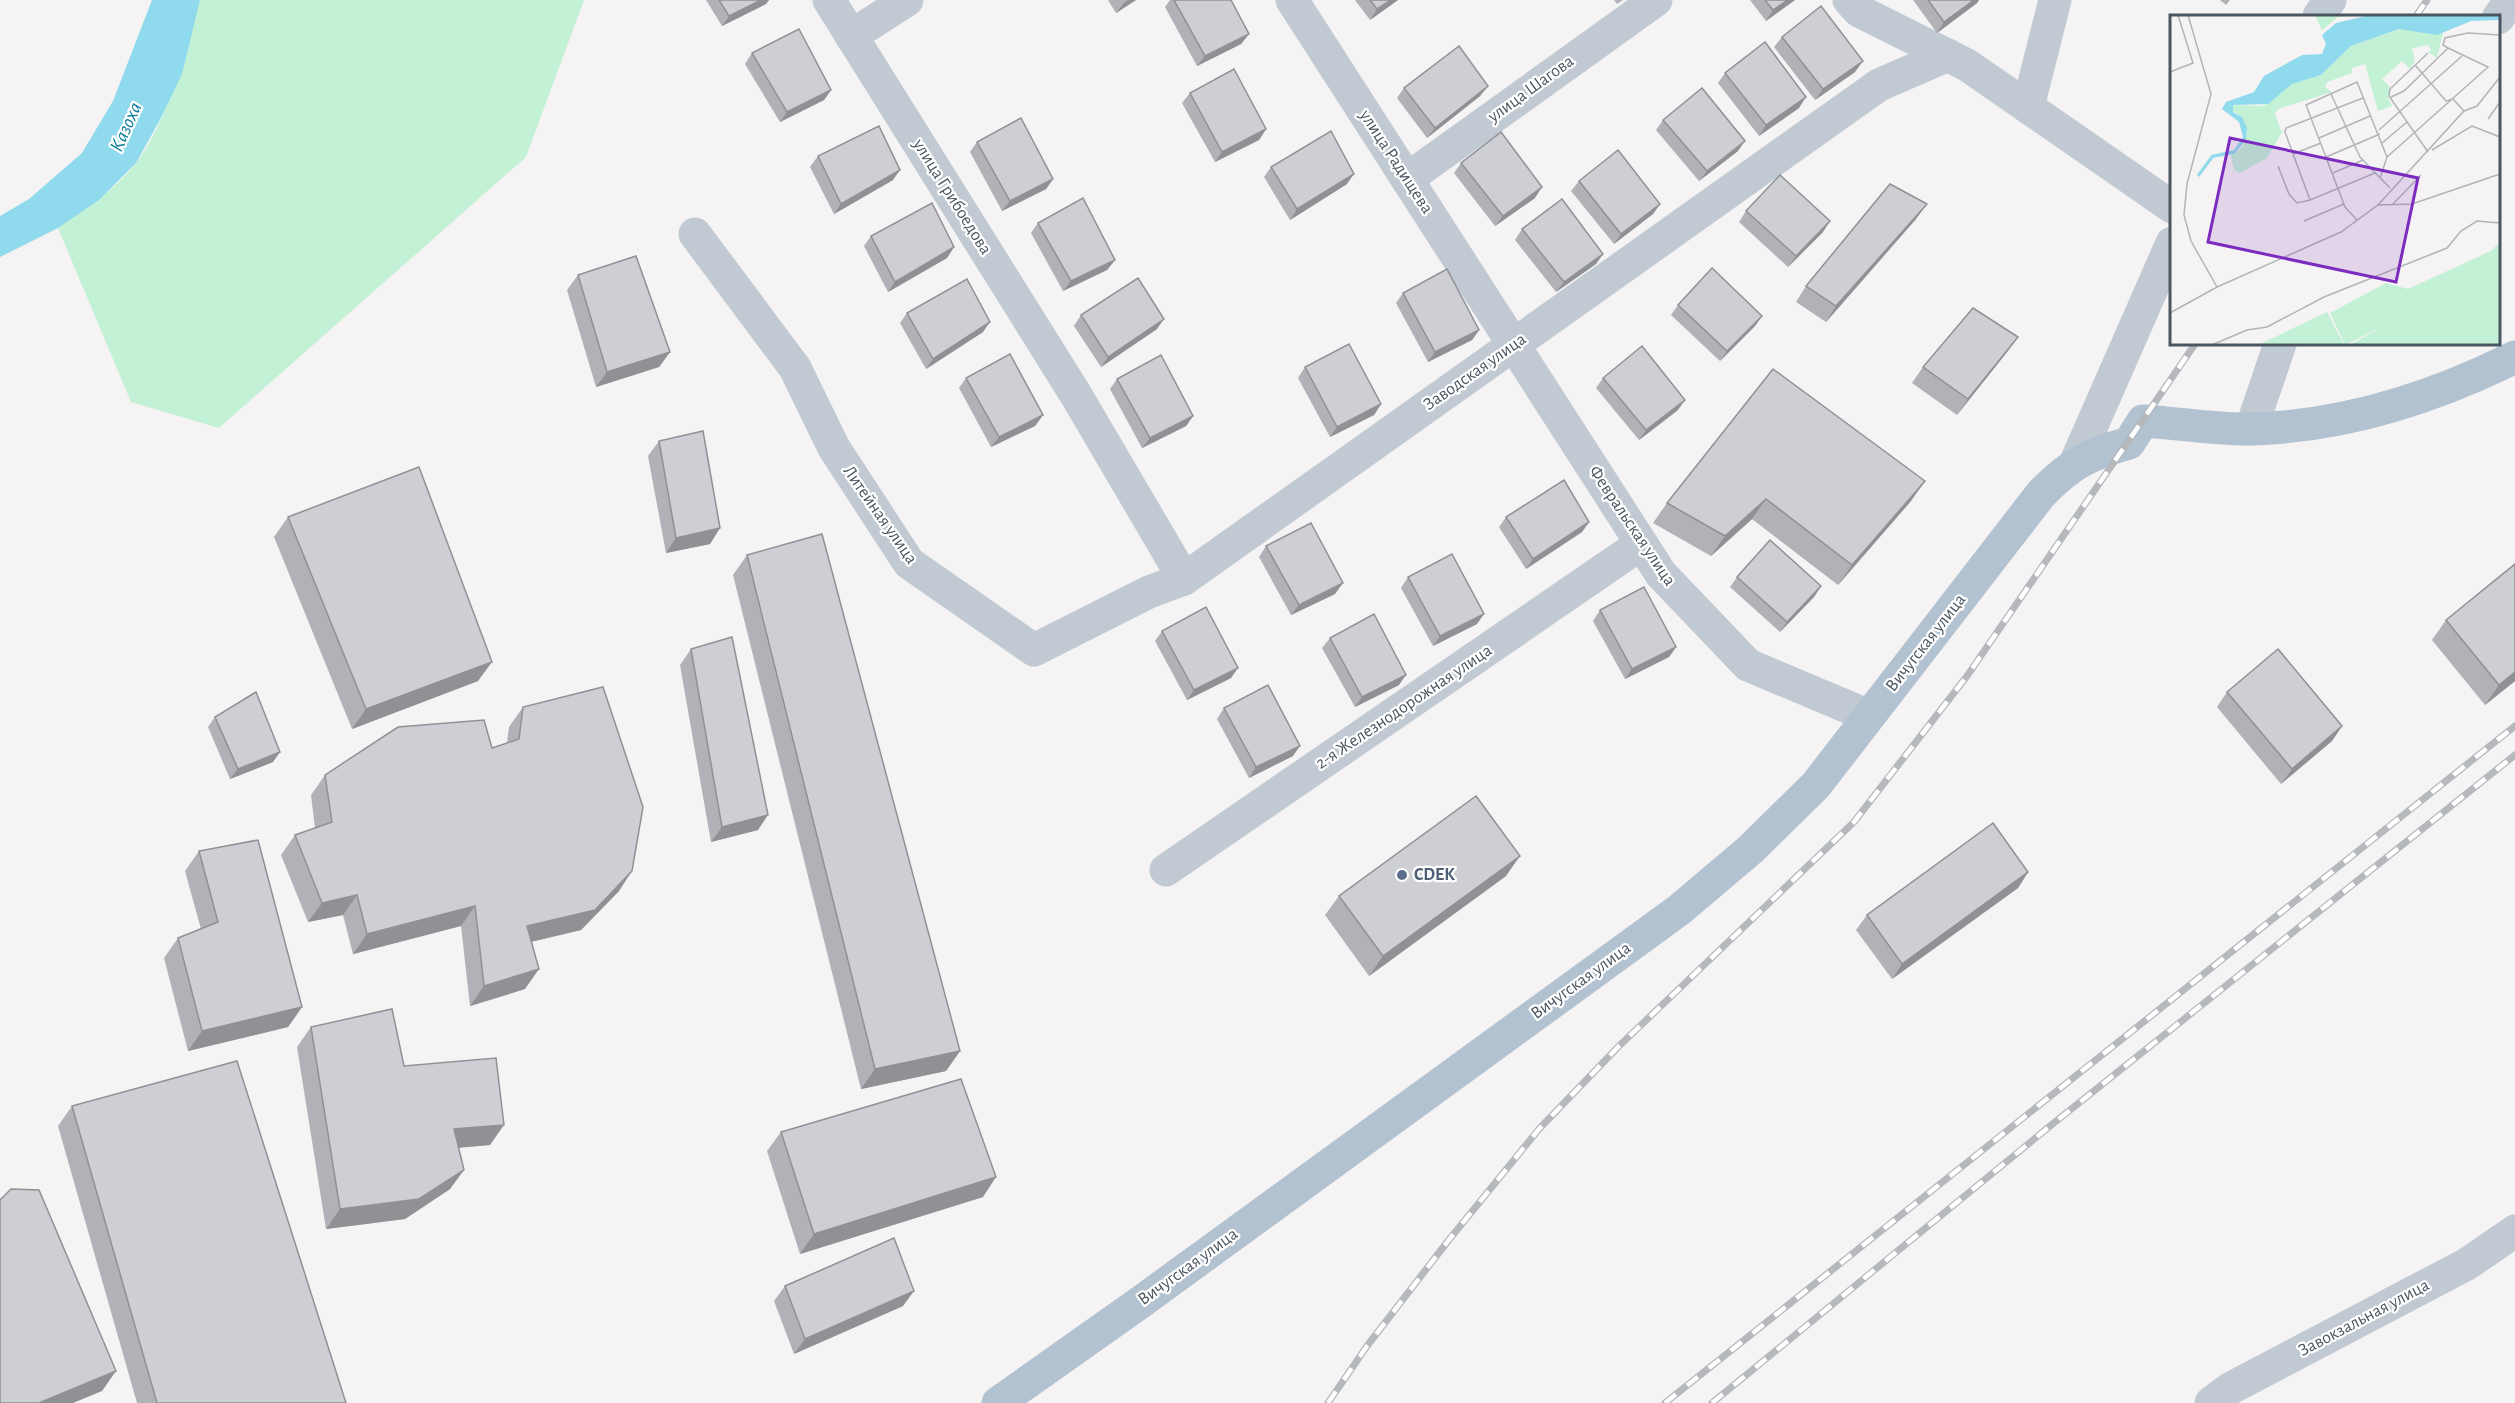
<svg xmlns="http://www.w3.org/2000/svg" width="2515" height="1403" viewBox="0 0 2515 1403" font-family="'Alegreya Sans',sans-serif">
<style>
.green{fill:#c3f1d5}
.water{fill:#90daee}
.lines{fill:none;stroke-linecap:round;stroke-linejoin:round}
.minor{stroke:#c1cad2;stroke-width:33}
.major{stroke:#b3c2d1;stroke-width:33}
.rail-casing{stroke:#b5b8bd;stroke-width:7}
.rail{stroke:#fff;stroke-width:4.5;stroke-dasharray:14;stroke-linecap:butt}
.wall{fill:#b0b2b7}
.shaded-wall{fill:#909195}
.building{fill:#cdcfd5;stroke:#909195;stroke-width:1.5}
.service-dot{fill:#5c6f8a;stroke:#fff;stroke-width:2}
.labels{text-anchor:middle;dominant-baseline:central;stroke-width:4.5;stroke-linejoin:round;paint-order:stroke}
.street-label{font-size:18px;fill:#4a5661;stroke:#fff}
.service-label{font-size:18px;font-weight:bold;fill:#4e5e75;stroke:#fff;text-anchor:start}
.water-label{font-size:20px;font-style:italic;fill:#0c7c9b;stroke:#fff}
.inset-river{fill:none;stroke:#90daee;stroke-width:3}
.inset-road{fill:none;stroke:#b1b4b9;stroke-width:1.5}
.view{fill:#7b2cbf;fill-opacity:0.15;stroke:#7b2cbf;stroke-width:3}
.inset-edge{fill:none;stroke:#4a5661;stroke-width:3}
</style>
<rect width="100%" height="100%" fill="#f5f3f3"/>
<!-- green -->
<path class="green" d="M200 0H584L526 157 219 428 131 402 58 228C85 209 115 190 136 163 167 123 187 49 200 0Z"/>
<!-- water -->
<polygon class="water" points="152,0 200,0 182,74 161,118 136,163 99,200 58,228 0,257 0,216 29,199 82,153 113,101"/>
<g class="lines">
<!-- minor -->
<g class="minor">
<polyline points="829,0 1076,395 1184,579 1879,85 1948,55"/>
<polyline points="1292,0 1661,574 1748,665 1869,716"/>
<polyline points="1849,0 1859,11 1967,65 2172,207"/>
<polyline points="2319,16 2330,0"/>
<polyline points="2498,18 2511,0"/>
<polyline points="851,36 907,0"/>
<polyline points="2028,107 2055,0"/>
<polyline points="1407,179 1656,0"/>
<polyline points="695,234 795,368 834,448 909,563 1034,650 1149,592 1184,579"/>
<polyline points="2251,429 2280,344"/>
<polyline points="2075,464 2172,243"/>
<polyline points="1166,870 1641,544"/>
<polyline points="2211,1403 2231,1388 2467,1264 2515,1231"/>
</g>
<!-- major -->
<path class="major" d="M998 1403 1138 1304 1679 910 1751 849 1816 785 2041 494C2070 464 2089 454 2129 443L2143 421C2178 423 2216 430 2252 429 2344 426 2433 398 2515 357"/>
<defs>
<g id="rail">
<polyline points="2416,16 2427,0"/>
<polyline points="1328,1403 1367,1346 1448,1241 1539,1129 1619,1046 1854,822 1967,676 2195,344"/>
<polyline points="1665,1403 2515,726"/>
<polyline points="1712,1403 2055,1122 2515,755"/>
</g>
</defs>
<!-- rail casing -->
<use href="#rail" class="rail-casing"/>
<!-- rail -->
<use href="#rail" class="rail"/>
</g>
<!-- wall -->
<g class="wall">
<polygon points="706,0 769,0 766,4 722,26"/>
<polygon points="1108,0 1136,0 1116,13"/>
<polygon points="1170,0 1231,0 1249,34 1241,44 1197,66 1165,7"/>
<polygon points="1355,0 1398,0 1370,20"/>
<polygon points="1614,0 1623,0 1617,4"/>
<polygon points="1750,0 1795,0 1766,21"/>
<polygon points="1913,0 1979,0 1977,3 1937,33"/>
<polygon points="2220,0 2230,0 2226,5"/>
<polygon points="1782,37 1855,72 1815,100 1774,47"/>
<polygon points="752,53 831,90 824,100 780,122 745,64"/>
<polygon points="1725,73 1799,108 1759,136 1718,83"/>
<polygon points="1488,86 1480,96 1427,138 1397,98 1404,88"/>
<polygon points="1190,93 1266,129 1259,140 1215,162 1182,103"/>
<polygon points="1663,120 1738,151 1699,181 1656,130"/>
<polygon points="977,142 1053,179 1046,189 1002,211 970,152"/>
<polygon points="818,156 893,180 834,214 810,167"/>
<polygon points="1461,163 1535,198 1495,226 1454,173"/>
<polygon points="1271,167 1347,184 1290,220 1264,177"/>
<polygon points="1579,181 1660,204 1653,214 1614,244 1571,191"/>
<polygon points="1746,211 1823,232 1788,267 1739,222"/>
<polygon points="1916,219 1826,322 1796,302 1806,286"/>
<polygon points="1038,223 1115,260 1107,270 1063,291 1031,233"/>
<polygon points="1522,229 1603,254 1596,264 1556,292 1515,240"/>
<polygon points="871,236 954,247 947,258 888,292 864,246"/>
<polygon points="578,275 670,352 659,367 596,387 567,290"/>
<polygon points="1403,293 1479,330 1472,340 1428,362 1396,303"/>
<polygon points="1678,305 1762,316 1755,326 1720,361 1671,315"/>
<polygon points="907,313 983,332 926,369 900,323"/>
<polygon points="1081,315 1157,329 1101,367 1074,326"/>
<polygon points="2018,337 2007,352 1957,415 1912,383 1923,367"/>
<polygon points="1305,367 1381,404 1374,415 1330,437 1298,378"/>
<polygon points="1773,369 1911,501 1838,585 1752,519 1711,556 1653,523 1667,503"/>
<polygon points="966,378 1043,415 1035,426 991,447 959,388"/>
<polygon points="1603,378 1678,410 1639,440 1596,388"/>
<polygon points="1117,379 1193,416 1186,426 1142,448 1110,389"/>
<polygon points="659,441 720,528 710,544 666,553 648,456"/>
<polygon points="288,517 478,681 352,729 274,537"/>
<polygon points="1506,517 1589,522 1582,532 1526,569 1499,527"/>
<polygon points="1266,546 1335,594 1291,615 1259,557"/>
<polygon points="747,555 960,1051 946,1071 861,1089 733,575"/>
<polygon points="2515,564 2515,681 2485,705 2432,640 2446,620"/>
<polygon points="1408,577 1477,624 1433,646 1401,588"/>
<polygon points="1737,577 1821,586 1814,597 1780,632 1730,587"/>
<polygon points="1600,610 1676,647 1669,657 1625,679 1593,621"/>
<polygon points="1162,631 1231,678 1187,700 1155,641"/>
<polygon points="1330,638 1399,685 1355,707 1322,648"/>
<polygon points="691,649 758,830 711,842 680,665"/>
<polygon points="2227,692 2342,726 2332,741 2281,784 2217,707"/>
<polygon points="523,707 619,891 581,930 531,942 525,989 470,1006 461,926 353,954 343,915 308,922 281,855 295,835 315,828 311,795 325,775 492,748 507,743 509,727"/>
<polygon points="1224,708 1293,756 1249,778 1217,719"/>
<polygon points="215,717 273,762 230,779 208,727"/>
<polygon points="199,851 302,1007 288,1027 188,1051 164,958 178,938 201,929 185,871"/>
<polygon points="2028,872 2018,888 1892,979 1856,930 1867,915"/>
<polygon points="1506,876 1369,976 1325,915 1339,896"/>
<polygon points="311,1027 404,1066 490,1145 458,1148 450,1189 405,1219 326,1229 297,1047"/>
<polygon points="72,1106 346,1403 137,1403 58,1126"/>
<polygon points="781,1132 983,1197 800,1254 767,1151"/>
<polygon points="785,1286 903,1306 794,1354 774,1301"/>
</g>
<!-- shaded-wall -->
<g class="shaded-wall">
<polygon points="761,0 769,0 766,4 722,26 729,16"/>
<polygon points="1128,0 1136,0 1116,13 1124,3"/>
<polygon points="1391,0 1398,0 1370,20 1377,9"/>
<polygon points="1788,0 1795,0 1766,21 1773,10"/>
<polygon points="1974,0 1979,0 1977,3 1937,33 1944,22"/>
<polygon points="1249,34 1241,44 1197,66 1205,56"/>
<polygon points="1863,61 1855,72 1815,100 1823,89"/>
<polygon points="1488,86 1480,96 1427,138 1435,128"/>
<polygon points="831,90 824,100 780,122 787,112"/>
<polygon points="1806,97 1799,108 1759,136 1766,125"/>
<polygon points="1266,129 1259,140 1215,162 1222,152"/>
<polygon points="1745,141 1738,151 1699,181 1707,171"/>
<polygon points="900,170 893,180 834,214 841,204"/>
<polygon points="1354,174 1347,184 1290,220 1297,209"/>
<polygon points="1053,179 1046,189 1002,211 1010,201"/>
<polygon points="1542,187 1535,198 1495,226 1503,216"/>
<polygon points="1660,204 1653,214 1614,244 1621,234"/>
<polygon points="1927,204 1916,219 1826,322 1836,306"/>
<polygon points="1830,221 1823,232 1788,267 1796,256"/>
<polygon points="954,247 947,258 888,292 895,282"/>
<polygon points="1603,254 1596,264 1556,292 1564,282"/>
<polygon points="1115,260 1107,270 1063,291 1071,281"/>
<polygon points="1762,316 1755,326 1720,361 1727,351"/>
<polygon points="1164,319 1157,329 1101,367 1108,357"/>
<polygon points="990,322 983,332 926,369 933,359"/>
<polygon points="1479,330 1472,340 1428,362 1435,352"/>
<polygon points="2018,337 2007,352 1957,415 1968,399"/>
<polygon points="670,352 659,367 596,387 607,372"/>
<polygon points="1685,400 1678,410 1639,440 1646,430"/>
<polygon points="1381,404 1374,415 1330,437 1337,427"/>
<polygon points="1043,415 1035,426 991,447 999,437"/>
<polygon points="1193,416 1186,426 1142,448 1150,438"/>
<polygon points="1925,481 1911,501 1838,585 1852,565"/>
<polygon points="1766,499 1752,519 1711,556 1725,536"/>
<polygon points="1589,522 1582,532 1526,569 1533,559"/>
<polygon points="720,528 710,544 666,553 676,538"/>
<polygon points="1343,583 1335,594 1291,615 1299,605"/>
<polygon points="1821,586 1814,597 1780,632 1787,622"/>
<polygon points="1484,614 1477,624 1433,646 1440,636"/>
<polygon points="1676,647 1669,657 1625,679 1632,669"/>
<polygon points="492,662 478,681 352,729 366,709"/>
<polygon points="1238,668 1231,678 1187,700 1194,690"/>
<polygon points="2515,672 2515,681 2485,705 2499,685"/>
<polygon points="1406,675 1399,685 1355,707 1362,697"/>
<polygon points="2342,726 2332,741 2281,784 2292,769"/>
<polygon points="1300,746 1293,756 1249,778 1256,767"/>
<polygon points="280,752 273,762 230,779 238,769"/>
<polygon points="768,815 758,830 711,842 722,827"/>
<polygon points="1520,856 1506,876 1369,976 1383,956"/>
<polygon points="632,871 619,891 581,930 513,946 527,926"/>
<polygon points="2028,872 2018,888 1892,979 1902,964"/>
<polygon points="357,895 343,915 308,922 322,903"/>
<polygon points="475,906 461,926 353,954 367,934"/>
<polygon points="539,969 525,989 470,1006 484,986"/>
<polygon points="302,1007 288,1027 188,1051 202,1031"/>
<polygon points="960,1051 946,1071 861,1089 875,1069"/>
<polygon points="504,1125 490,1145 440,1149 454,1129"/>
<polygon points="464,1170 450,1189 405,1219 326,1229 340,1209"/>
<polygon points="996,1177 983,1197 800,1254 814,1234"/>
<polygon points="914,1291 903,1306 794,1354 805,1339"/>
<polygon points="116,1371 102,1391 73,1403 39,1403"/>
</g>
<!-- building -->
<g class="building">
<polygon points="719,0 761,0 729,16"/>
<polygon points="1174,0 1231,0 1249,34 1205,56"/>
<polygon points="1370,0 1391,0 1377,9"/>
<polygon points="1765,0 1788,0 1773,10"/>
<polygon points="1928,0 1974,0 1944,22"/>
<polygon points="1821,6 1863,61 1823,89 1782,37"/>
<polygon points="799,29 831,90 787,112 752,53"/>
<polygon points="1765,42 1806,97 1766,125 1725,73"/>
<polygon points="1459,46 1488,86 1435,128 1404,88"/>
<polygon points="1234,69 1266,129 1222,152 1190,93"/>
<polygon points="1702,88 1745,141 1707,171 1663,120"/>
<polygon points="1021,118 1053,179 1010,201 977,142"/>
<polygon points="879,126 900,170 841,204 818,156"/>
<polygon points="1331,131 1354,174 1297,209 1271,167"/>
<polygon points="1501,132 1542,187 1503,216 1461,163"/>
<polygon points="1618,150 1660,204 1621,234 1579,181"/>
<polygon points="1780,175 1830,221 1796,256 1746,211"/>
<polygon points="1890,184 1927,204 1836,306 1806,286"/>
<polygon points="1083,198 1115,260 1071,281 1038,223"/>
<polygon points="1562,199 1603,254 1564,282 1522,229"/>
<polygon points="932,203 954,247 895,282 871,236"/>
<polygon points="636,256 670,352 607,372 578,275"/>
<polygon points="1712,268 1762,316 1727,351 1678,305"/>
<polygon points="1447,269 1479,330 1435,352 1403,293"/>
<polygon points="1138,278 1164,319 1108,357 1081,315"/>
<polygon points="967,279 990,322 933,359 907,313"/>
<polygon points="1973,308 2018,337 1968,399 1923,367"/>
<polygon points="1349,344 1381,404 1337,427 1305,367"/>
<polygon points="1642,346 1685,400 1646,430 1603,378"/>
<polygon points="1010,354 1043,415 999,437 966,378"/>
<polygon points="1161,355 1193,416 1150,438 1117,379"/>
<polygon points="1773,369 1925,481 1852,565 1766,499 1725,536 1667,503"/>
<polygon points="703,431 720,528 676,538 659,441"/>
<polygon points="419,467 492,662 366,709 288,517"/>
<polygon points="1564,480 1589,522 1533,559 1506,517"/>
<polygon points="1311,523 1343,583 1299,605 1266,546"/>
<polygon points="822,534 960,1051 875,1069 747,555"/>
<polygon points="1770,540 1821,586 1787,622 1737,577"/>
<polygon points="1452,554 1484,614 1440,636 1408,577"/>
<polygon points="2515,564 2515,672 2499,685 2446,620"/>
<polygon points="1644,587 1676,647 1632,669 1600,610"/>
<polygon points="1206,607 1238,668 1194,690 1162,631"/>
<polygon points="1374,614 1406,675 1362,697 1330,638"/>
<polygon points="732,637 768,815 722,827 691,649"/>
<polygon points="2278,649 2342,726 2292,769 2227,692"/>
<polygon points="1268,685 1300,746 1256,767 1224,708"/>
<polygon points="603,687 643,807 632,871 595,910 527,926 539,969 484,986 475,906 367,934 357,895 322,903 295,835 332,822 325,775 398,727 484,720 492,748 519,739 523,707"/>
<polygon points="256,692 280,752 238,769 215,717"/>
<polygon points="1476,796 1520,856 1383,956 1339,896"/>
<polygon points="1993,823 2028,872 1902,964 1867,915"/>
<polygon points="258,840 302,1007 202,1031 178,938 218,922 199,851"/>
<polygon points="392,1009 404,1066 496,1058 504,1125 454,1129 464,1170 419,1199 340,1209 311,1027"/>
<polygon points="237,1061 346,1403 157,1403 72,1106"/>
<polygon points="961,1079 996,1177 814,1234 781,1132"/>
<polygon points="11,1189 39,1190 116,1371 39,1403 0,1403 0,1200"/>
<polygon points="894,1238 914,1291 805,1339 785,1286"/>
</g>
<!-- markers -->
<circle class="service-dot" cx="1402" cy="875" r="6"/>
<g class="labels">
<!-- street labels -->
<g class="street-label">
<text transform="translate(1531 89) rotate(-36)">улица Шагова</text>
<text transform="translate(1396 162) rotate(57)">улица Радищева</text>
<text transform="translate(952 197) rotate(58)">улица Грибоедова</text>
<text transform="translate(1475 372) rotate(-35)">Заводская улица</text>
<text transform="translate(880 515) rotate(55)">Литейная улица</text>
<text transform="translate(1632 526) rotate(56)">Февральская улица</text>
<text transform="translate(1926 643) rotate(-52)">Вичугская улица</text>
<text transform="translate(1404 707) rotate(-34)">2-я Железнодорожная улица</text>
<text transform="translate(1581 981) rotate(-36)">Вичугская улица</text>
<text transform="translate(1188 1267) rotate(-36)">Вичугская улица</text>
<text transform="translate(2364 1318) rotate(-28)">Завокзальная улица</text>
</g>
<!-- service labels -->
<g class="service-label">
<text x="1414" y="875">CDEK</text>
</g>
<!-- water labels -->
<g class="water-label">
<text transform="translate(126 127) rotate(-66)">Казоха</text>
</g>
</g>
<!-- overview -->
<g transform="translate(2170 15)">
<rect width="330" height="330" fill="#f5f3f3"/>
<path d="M145 0H184L168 2 152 15ZM230 14 273 18 267 43 258 37 261 34 258 30 242 33 245 46 240 54 232 46 212 64 220 72 218 83 222 91 208 96 195 49 182 53V58L157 67 155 72 162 77 108 94 105 99 111 116 114 114 97 143 70 158 64 155 61 141 73 131 77 117 69 100 62 95 63 90 94 91 122 69 151 60 181 31ZM330 227V330H180L211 312 175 330 160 298 216 268 238 274 321 236ZM157 297 174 330H88Z" fill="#c3f1d5"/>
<path d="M200 0H330V5L301 6 267 20 229 14 181 31 151 60 122 69 98 89 63 90V97L72 102 77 113 76 125 64 139 42 143 41 140 64 135 73 122 69 107 52 94 56 87 84 77 94 61 132 40 152 39 156 29 152 20 166 8Z" fill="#90daee"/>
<path class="inset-river" d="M28 161 42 142"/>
<path class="inset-road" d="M18 0 41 79 17 169 14 200 21 226 47 272M258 38 220 74 219 81 258 137M245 50 276 86 283 84 294 96M0 57 23 48 8 0M161 79 190 142 220 173M221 82 234 76 278 33M193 83 116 113 115 117 140 185 205 158M318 104 330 87M209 115 292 41M149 123 200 101M212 128 237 107M262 135 302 111 330 122M123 139 151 128M156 142 210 119M217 142 318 52 278 33 273 30 275 23 298 18 330 20M108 151 119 179 127 188 140 185M163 158 193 145M208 190 294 96 307 91 330 62M222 190 251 160M187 205 175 192 136 90 187 67 217 142 210 163M134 206 174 189M0 298 47 272 171 217 208 190 242 189 330 159M44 329 77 315 97 312 154 282 277 233 291 216 307 206 330 208"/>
<path class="view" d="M60 123 248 163 226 267 38 227Z"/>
<rect width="330" height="330" class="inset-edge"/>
</g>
</svg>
